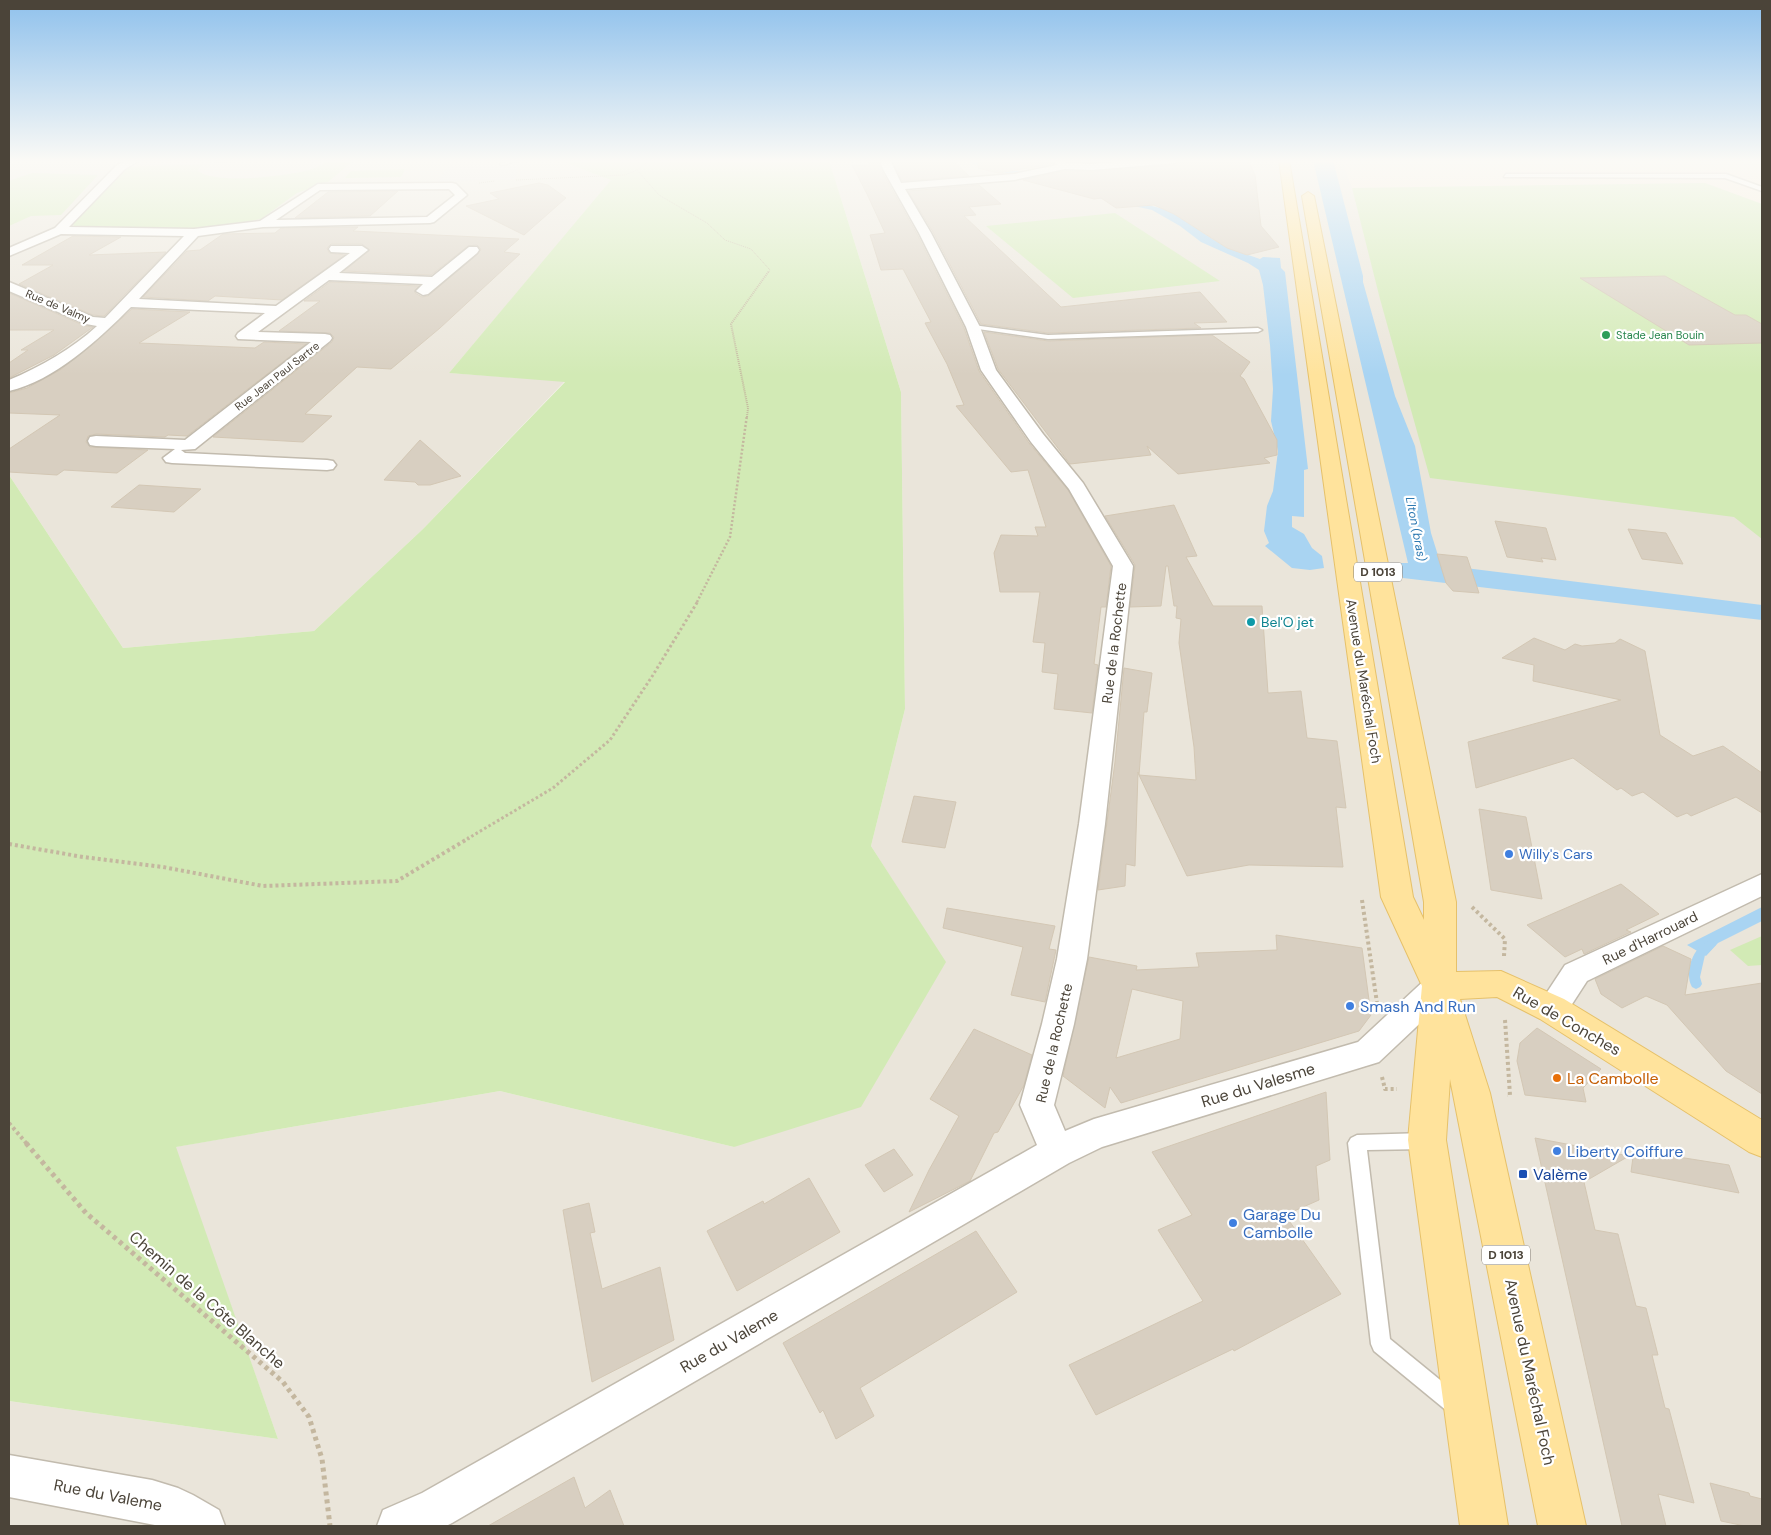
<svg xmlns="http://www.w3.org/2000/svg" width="1771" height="1535" viewBox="0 0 1771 1535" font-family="'DM Sans',sans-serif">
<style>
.residential{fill:#eae5da}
.commercial{fill:#f7ead8}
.green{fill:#d2eab5}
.parking{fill:#e5e3e0}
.water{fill:#a9d4f2}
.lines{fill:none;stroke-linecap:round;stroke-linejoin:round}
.stream{fill:#a9d4f2;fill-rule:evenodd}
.building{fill:#d8cfc1;stroke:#d3c7b4;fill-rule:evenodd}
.service-casing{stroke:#c2bbae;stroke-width:3}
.minor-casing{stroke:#c2bbae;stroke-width:3}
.primary-casing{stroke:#e6c16a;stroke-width:2}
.path-far5{stroke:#c4b79f;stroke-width:1;stroke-dasharray:1 1;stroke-linecap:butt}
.path-far4{stroke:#c4b79f;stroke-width:2;stroke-dasharray:1 1;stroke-linecap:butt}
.path-far3{stroke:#c4b79f;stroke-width:2.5;stroke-dasharray:2 2;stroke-linecap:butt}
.path-far2{stroke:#c4b79f;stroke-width:3;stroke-dasharray:2.5 2.5;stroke-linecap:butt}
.path-far1{stroke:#c4b79f;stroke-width:4;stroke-dasharray:3 3;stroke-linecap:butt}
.path{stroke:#c4b79f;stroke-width:5;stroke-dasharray:4 4;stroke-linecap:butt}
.service{fill:#fff;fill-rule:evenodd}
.minor{fill:#fff;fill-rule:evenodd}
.primary{fill:#ffe39c;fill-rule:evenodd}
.leisure-dot{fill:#2e9e5b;stroke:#fff;stroke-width:2}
.culture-dot{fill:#0f9aa8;stroke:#fff;stroke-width:2}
.shop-dot{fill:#3f7fe0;stroke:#fff;stroke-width:2}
.food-dot{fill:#e8710a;stroke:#fff;stroke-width:2}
.transit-dot{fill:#1a4fb4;stroke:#fff;stroke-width:2}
.labels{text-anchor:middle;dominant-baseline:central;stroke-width:4.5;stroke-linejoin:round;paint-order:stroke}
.far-street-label{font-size:11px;fill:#4b4439;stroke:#fff}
.far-leisure-label{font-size:11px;fill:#27864d;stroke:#fff;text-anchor:start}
.far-water-label{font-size:12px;font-style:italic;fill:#2e7ab2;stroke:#fff}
.shield{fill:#fff;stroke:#817c74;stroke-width:1}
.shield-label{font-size:12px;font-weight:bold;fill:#4b4439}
.culture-label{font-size:14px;fill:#0d838f;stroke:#fff;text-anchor:start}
.street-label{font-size:14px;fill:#4b4439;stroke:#fff}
.shop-label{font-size:14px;fill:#366cbe;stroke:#fff;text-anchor:start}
.near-shop-label{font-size:16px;fill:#366cbe;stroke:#fff;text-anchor:start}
.near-street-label{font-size:16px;fill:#4b4439;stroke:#fff}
.near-food-label{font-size:16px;fill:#c56008;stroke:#fff;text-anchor:start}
.near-transit-label{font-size:16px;fill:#164399;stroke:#fff;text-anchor:start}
</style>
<rect width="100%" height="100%" fill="#f6f3ec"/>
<!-- residential -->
<g class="residential">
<polygon points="9,160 558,160 612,180 449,373 565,381 423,529 314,631 123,648 9,475"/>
<polygon points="829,160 1762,160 1762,1526 9,1526 9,1401 278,1439 175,1147 500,1091 734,1147 945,962 871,846 905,709 901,392"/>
</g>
<!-- commercial -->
<polygon class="commercial" points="1342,160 1762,160 1762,204 1705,183 1352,188"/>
<!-- green -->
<g class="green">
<polygon points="558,160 829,160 901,392 905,709 871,846 946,962 861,1107 734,1147 500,1091 176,1147 278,1439 9,1401 9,475 123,648 314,631 423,529 565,382 449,373 611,180"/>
<path d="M329 161H353L328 182 297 193 261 219 199 231 74 228 73 223 125 167 202 164 198 171C216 185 290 176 312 169 318 167 323 163 329 161Z"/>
<polygon points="405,169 401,177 345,178 351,171"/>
<polygon points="32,173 98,175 61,215 31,216 9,226 9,181"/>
<polygon points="1705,183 1762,204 1762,539 1734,517 1430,478 1380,299 1352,188"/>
<polygon points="1115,213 1220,281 1073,298 986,226"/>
<polygon points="1762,936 1762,965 1748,966 1730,950"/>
</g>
<!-- parking -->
<polygon class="parking" points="520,163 515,179 437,182 448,166"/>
<!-- water -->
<g class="water">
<path d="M963 160H979L1049 180 1164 209C1184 218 1200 232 1219 243 1231 250 1246 254 1260 259L1263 257 1280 258 1281 268 1285 272 1308 469 1304 470V517L1292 516V527L1304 534 1312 548 1322 556 1324 568 1310 570 1292 568 1265 546 1269 543 1264 531 1267 506 1273 491 1278 451 1271 421 1273 389 1270 345 1263 285 1259 270 1248 263 1201 242 1180 226 1152 210 1089 196 983 167Z"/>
<polygon points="1313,160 1333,160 1363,276 1363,282 1395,396 1415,446 1431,533 1441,565 1762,605 1762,620 1403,578 1400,563 1408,563"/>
<polygon points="1762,907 1762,921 1718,943 1706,956 1687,945"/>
</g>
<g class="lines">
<!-- stream -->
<path class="stream" d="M1710 940 1714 942 1716 945 1705 955 1700 977 1702 984 1700 987 1696 989 1692 987C1684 972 1693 946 1710 940Z"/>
</g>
<!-- building -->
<g class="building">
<polygon points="868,160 878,160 881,170 917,234 964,328 979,371 1029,443 1068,490 1111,566 1106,607 1101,607 1094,664 1098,665 1092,713 1054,709 1058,674 1042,672 1045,643 1033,642 1040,592 1000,592 994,553 1001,535 1038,536 1035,527 1046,527 1028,470 1011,472 956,406 964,405 947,364 925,323 931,322 903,269 881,270 870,235 885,233 867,194 852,165 870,166"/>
<polygon points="892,160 909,160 910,163 953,161 969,176 902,181"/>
<polygon points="979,160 1050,160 1053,164 998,173 978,168"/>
<polygon points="1181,160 1242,160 1250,164 1255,175 1261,226 1279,247 1247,255 1227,248 1174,214 1154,205 1116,208 1101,198 1094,199 1023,180 1065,171 1092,172 1174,165"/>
<polygon points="539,183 548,185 566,198 524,235 466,206 499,199 490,193"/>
<polygon points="979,185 1001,204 969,207 976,215 964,216 1061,307 1200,292 1227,322 1194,323 1201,328 1048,333 981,324 933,232 908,191"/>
<polygon points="398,191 370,216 295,218 328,192"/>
<polygon points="358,227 353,231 519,239 504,252 520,254 440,328 391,369 357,367 305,414 332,416 303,442 213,437 332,342 334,337 330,333 279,331 320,301 304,301 330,282 419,286 415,290 415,293 422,297 428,296 478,254 481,249 477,245 468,246 431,275 344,271 370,250 362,244 331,244 327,248 329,253 345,255 282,300 215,296 208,301 143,297 187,251 200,250 223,234 275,233 281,228"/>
<polygon points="73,236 121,237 89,255 166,252 104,316 93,315 19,284 53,265 22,265"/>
<polygon points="1665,276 1735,315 1746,315 1762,324 1762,343 1689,345 1580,278"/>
<polygon points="9,293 85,326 93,327 54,355 9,378 9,363 28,350 21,350 54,330 9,330"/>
<polygon points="132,309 190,312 139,343 255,348 264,342 306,344 187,436 168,435 165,437 96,434 88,436 86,442 90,447 148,450 117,473 64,470 57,475 9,472 9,449 60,415 9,413 9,393 27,388 60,370 91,346"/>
<polygon points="984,332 1048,341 1212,335 1250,362 1240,376 1244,379 1277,440 1277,455 1264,458 1270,463 1178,474 1147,446 1151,455 1070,464 998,369"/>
<polygon points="420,440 461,476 430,485 418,485 415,482 384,480"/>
<polygon points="139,485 201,489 174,512 111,507"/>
<polygon points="1174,505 1197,556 1186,557 1213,606 1262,606 1268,693 1301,691 1307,738 1337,741 1346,808 1336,807 1343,867 1249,865 1187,876 1139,775 1196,780 1194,747 1179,643 1181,619 1176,618 1177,606 1174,606 1168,566 1166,566 1161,606 1130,607 1135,565 1105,516"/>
<polygon points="1495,521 1546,528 1556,560 1541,558 1543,562 1507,557"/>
<polygon points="1628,529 1666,533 1683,564 1642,559"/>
<polygon points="1437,554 1467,557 1479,593 1453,591 1446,583"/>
<polygon points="1534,638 1565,650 1575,644 1582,646 1615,643 1620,639 1645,651 1660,735 1693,756 1723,746 1762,773 1762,813 1736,797 1691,816 1687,813 1677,817 1643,792 1632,796 1621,788 1617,790 1573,758 1476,788 1468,742 1621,700 1533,681 1534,665 1502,658"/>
<polygon points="1124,668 1152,673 1147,712 1144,712 1139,775 1138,772 1135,866 1126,864 1125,886 1098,890 1115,762"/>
<polygon points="914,796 956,802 945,848 902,842"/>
<polygon points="1479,809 1526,817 1542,899 1491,890"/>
<polygon points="1621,884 1659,914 1626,930 1631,932 1584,954 1582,949 1565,957 1527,925"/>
<polygon points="947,908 1055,926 1049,949 1056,950 1045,1002 1011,995 1023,947 943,928"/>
<path d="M1276 935 1362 948 1371 1015 1359 1031 1121 1103 1110 1087 1105 1108 1063 1076 1089 957 1137 966 1136 970 1199 967 1196 953 1277 950ZM1132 989 1183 1001 1180 1039 1116 1058Z"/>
<polygon points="1663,946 1691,959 1685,995 1762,983 1762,1094 1726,1071 1667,1005 1646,996 1622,1008 1601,994 1595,979"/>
<polygon points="1537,1028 1601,1069 1583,1088 1586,1102 1525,1095 1517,1061 1520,1043"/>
<polygon points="974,1029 1032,1055 1024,1085 998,1132 994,1133 970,1181 909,1212 929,1170 959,1116 930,1099"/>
<polygon points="1326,1092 1330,1160 1316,1166 1319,1200 1285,1215 1341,1294 1234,1351 1233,1349 1096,1415 1069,1365 1203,1301 1158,1230 1192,1215 1152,1152"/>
<polygon points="1535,1138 1629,1156 1584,1182 1595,1230 1618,1234 1636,1306 1646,1308 1658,1355 1652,1355 1665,1408 1669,1409 1694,1503 1658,1494 1666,1526 1622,1526"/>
<polygon points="894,1149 913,1175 884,1192 865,1165"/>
<polygon points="1634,1150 1729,1165 1739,1193 1631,1172"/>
<polygon points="809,1178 840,1232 737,1291 707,1231 763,1201 764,1204"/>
<polygon points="589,1203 595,1232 590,1233 602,1289 660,1267 674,1340 592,1382 563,1210"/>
<polygon points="976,1231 1017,1292 860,1388 874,1416 836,1439 823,1410 820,1413 783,1343"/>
<polygon points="574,1477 585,1508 610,1490 624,1526 488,1526"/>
<polygon points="1710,1483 1749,1493 1750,1496 1762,1499 1762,1526 1745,1526 1721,1521"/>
</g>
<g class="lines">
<defs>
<g id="service">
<polygon points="212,160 260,160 214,161"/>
<polygon points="513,160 519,160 502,165 500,164"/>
<polygon points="1506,174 1726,174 1762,187 1762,191 1725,178 1504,177"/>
<polygon points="973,325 1048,335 1258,328 1262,330 1258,332 1048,339 971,328 969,327"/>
<polygon points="1425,1133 1431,1136 1434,1141 1431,1146 1425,1149 1367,1150 1390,1339 1461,1397 1464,1404 1461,1411 1454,1414 1447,1411 1374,1351 1371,1344 1348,1143 1351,1138 1357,1135"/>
</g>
<g id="minor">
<path d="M128 160H140L125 169 69 227 194 229 260 221 318 184 452 183 456 184 467 195 434 222 430 223 263 227 198 236 139 299 276 306 350 253 331 252 329 249 331 246H362L368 250 339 273 432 277 469 247H477L479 250 477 253 428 294 423 295 416 291 423 284 329 280 258 332 325 334 330 335 332 338 330 341 195 449 181 450 185 453 327 460 333 461 336 465 333 469 327 470 172 463 166 462 163 458 175 449 96 446 90 445 88 441 90 437 96 436 185 440 311 342 238 339 236 336 238 333 265 313 131 307C99 339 54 381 9 391V380C40 367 72 349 97 326L86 324 9 291V282L93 317 105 318 184 236 61 234 9 256V248L55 228 117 165ZM449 189 455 195 427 217 276 220 320 190Z"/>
<polygon points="880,160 890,160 901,183 1014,174 1057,165 1052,160 1063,160 1067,163 1092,164 1143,160 1179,160 1174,163 1092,170 1065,169 1014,180 905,189 931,233 980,327 996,370 1043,434 1083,483 1133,566 1105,824 1087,959 1074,1024 1054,1105 1065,1131 1094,1119 1358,1042 1428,977 1439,974 1450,977 1454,986 1450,995 1379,1062 1102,1147 1069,1163 452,1523 446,1526 377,1526 383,1510 422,1493 1037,1145 1020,1105 1042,1024 1057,959 1079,824 1113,566 1069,489 1031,442 981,370 966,327 919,233 883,169"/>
<polygon points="1762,874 1762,896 1587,981 1563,1018 1552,1022 1541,1018 1536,1009 1565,965"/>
<polygon points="9,1455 152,1480 178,1488 193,1495 219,1510 225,1526 160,1526 9,1497"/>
</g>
<polygon id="primary" points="1279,160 1289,160 1413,897 1424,920 1424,902 1302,196 1308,192 1314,196 1456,902 1456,972 1501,971 1564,999 1762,1120 1762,1157 1749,1152 1540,1019 1497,997 1460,999 1490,1093 1586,1526 1538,1526 1450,1079 1446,1140 1508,1526 1460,1526 1408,1140 1422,986 1381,897"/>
</defs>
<!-- service casing -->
<use href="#service" class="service-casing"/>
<!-- minor casing -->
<use href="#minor" class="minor-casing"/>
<!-- primary casing -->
<use href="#primary" class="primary-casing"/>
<!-- path-far5 -->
<g class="path-far5">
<polyline points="651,160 637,170 659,195 707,223 725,240 751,249 770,270 768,273"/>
<polyline points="516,180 625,175 637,170"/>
<polyline points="479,183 495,181"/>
</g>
<!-- path-far4 -->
<polyline class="path-far4" points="747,417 748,408 731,324 769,271"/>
<!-- path-far3 -->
<polyline class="path-far3" points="697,602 730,537 747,415"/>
<!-- path-far2 -->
<polyline class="path-far2" points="467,839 553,788 610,740 653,675 698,601"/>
<!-- path-far1 -->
<g class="path-far1">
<polyline points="9,844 83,857 163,867 263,886 397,881 469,838"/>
<polyline points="1362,900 1377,1003"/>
<polyline points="1472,907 1505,939 1504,956"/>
<polyline points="1505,1020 1510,1095 1507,1095"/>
<polyline points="1382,1077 1385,1089 1397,1089"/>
<polyline points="9,1123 27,1144"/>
</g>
<!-- path -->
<polyline class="path" points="26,1143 86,1213 283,1382 309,1417 322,1459 330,1526"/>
<!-- service -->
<use href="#service" class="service"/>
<!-- minor -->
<use href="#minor" class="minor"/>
<!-- primary -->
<use href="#primary" class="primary"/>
</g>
<!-- sky -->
<linearGradient id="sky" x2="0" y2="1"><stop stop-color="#8fc1ec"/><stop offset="0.43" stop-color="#fbfaf6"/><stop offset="1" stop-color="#fbfaf6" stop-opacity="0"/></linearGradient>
<rect width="1771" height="375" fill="url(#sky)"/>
<!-- markers -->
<circle class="leisure-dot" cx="1606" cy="335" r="5"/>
<circle class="culture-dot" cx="1251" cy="622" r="5"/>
<g class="shop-dot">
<circle cx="1509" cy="854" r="5"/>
<circle cx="1350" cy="1006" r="5"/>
<circle cx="1557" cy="1151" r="5"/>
<circle cx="1233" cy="1223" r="5"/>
</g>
<circle class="food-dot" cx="1557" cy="1078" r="5"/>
<rect class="transit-dot" x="1518" y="1169" width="10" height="10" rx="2.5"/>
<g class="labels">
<!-- far-street labels -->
<g class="far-street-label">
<text transform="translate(58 306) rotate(23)">Rue de Valmy</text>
<text transform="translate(277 376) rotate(-38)">Rue Jean Paul Sartre</text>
</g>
<!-- far-leisure labels -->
<g class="far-leisure-label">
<text x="1616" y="335">Stade Jean Bouin</text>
</g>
<!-- far-water labels -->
<g class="far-water-label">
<text transform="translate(1416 529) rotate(79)">L'Iton (bras)</text>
</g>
<!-- shield labels -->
<g class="shield">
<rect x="1354" y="562.5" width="48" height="19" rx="4"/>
<rect x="1482" y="1245.5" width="48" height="19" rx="4"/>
</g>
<g class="shield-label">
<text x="1378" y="572">D 1013</text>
<text x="1506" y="1255">D 1013</text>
</g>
<!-- culture labels -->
<g class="culture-label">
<text x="1261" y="622">Bel'O jet</text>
</g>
<!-- street labels -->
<g class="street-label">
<text transform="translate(1114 643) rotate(-83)">Rue de la Rochette</text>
<text transform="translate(1364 681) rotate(81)">Avenue du Maréchal Foch</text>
<text transform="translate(1650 938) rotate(-26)">Rue d'Harrouard</text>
<text transform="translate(1054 1043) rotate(-77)">Rue de la Rochette</text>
</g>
<!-- shop labels -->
<g class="shop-label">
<text x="1519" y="854">Willy's Cars</text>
</g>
<!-- near-shop labels -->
<g class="near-shop-label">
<text x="1360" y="1006">Smash And Run</text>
<text x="1567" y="1151">Liberty Coiffure</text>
<text x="1243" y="1214">Garage Du<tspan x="1243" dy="18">Cambolle</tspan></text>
</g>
<!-- near-street labels -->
<g class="near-street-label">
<text transform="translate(1567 1021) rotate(30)">Rue de Conches</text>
<text transform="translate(1258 1085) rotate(-17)">Rue du Valesme</text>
<text transform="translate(207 1300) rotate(41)">Chemin de la Côte Blanche</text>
<text transform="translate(729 1341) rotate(-30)">Rue du Valeme</text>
<text transform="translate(1530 1372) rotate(78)">Avenue du Maréchal Foch</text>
<text transform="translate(108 1495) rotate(11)">Rue du Valeme</text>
</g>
<!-- near-food labels -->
<g class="near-food-label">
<text x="1567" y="1078">La Cambolle</text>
</g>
<!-- near-transit labels -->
<g class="near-transit-label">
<text x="1533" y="1174">Valème</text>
</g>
</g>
<!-- border -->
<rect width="1771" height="1535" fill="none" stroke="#4b4439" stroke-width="20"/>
</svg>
